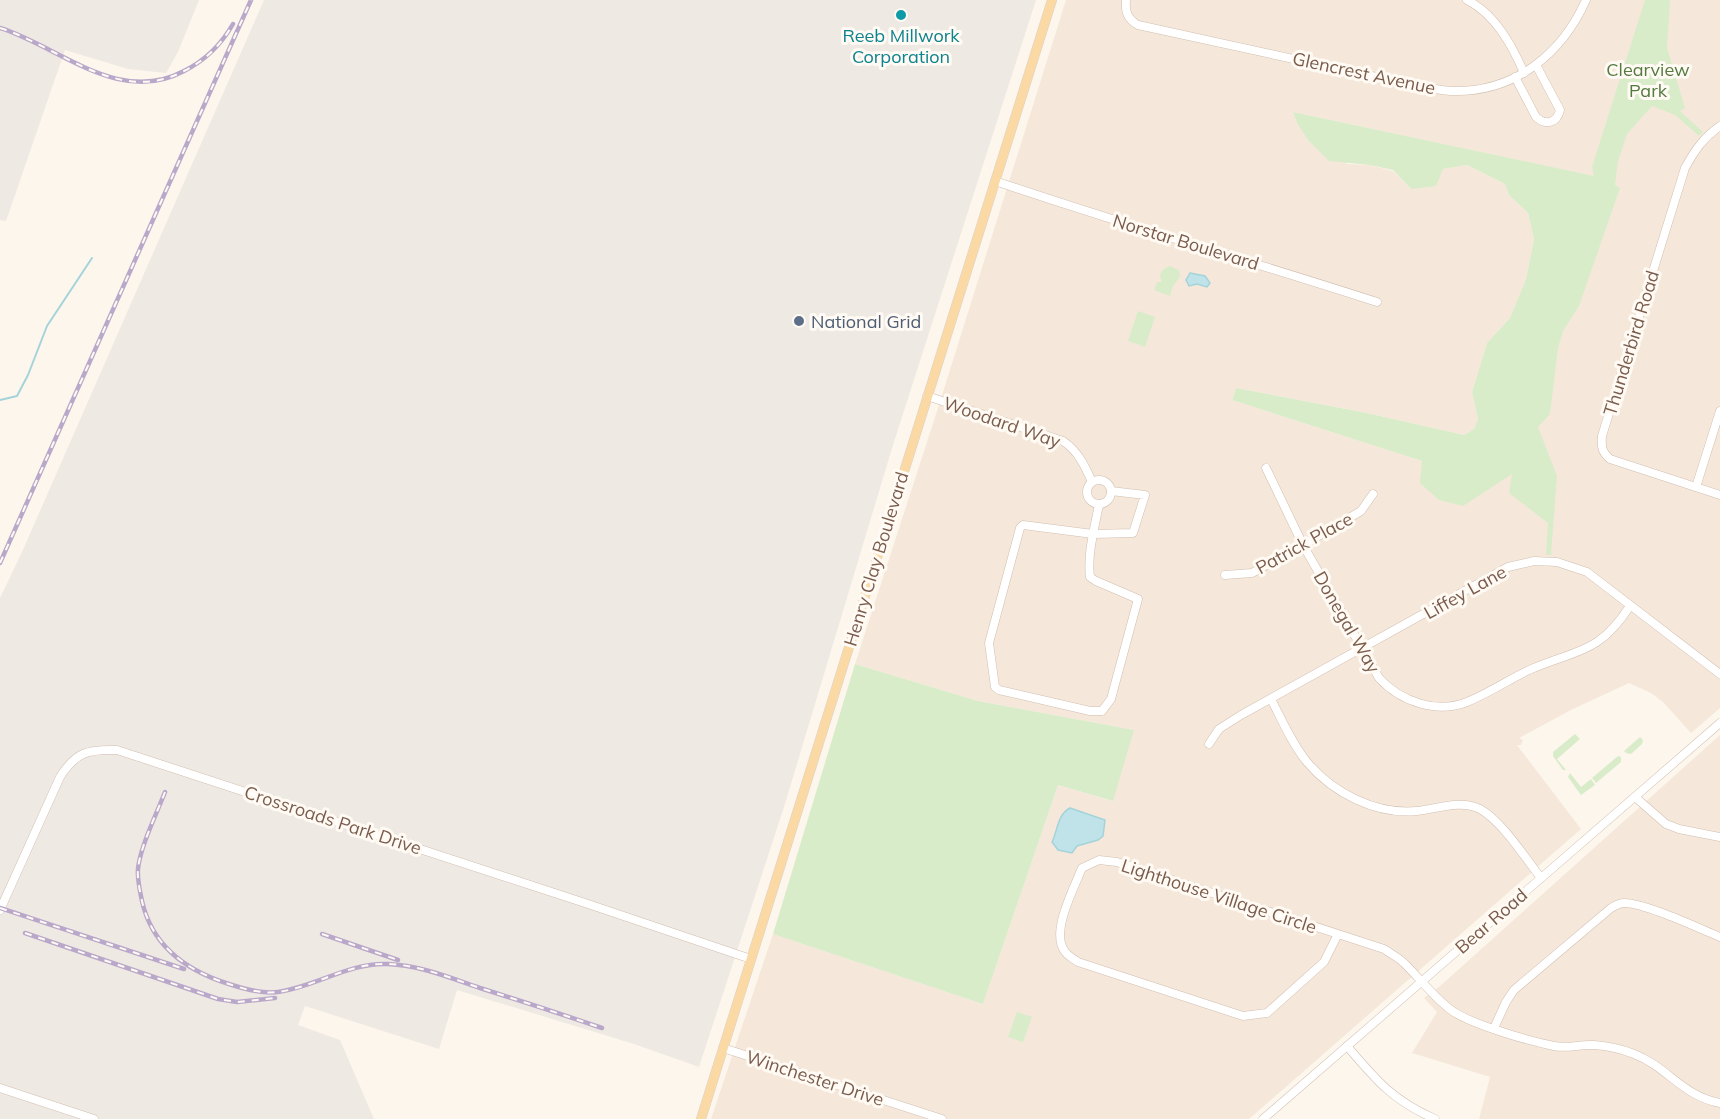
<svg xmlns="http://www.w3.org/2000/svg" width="1720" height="1119" viewBox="0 0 1720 1119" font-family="Mulish,sans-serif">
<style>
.residential{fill:#f5e8da;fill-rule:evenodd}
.industrial{fill:#efe9e4}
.green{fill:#d8ecc9}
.water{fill:#bfe3e8;stroke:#a5d3da;stroke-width:1.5}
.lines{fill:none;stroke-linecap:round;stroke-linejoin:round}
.stream{stroke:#a5d3da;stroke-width:2}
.minor-casing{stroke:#d1beb0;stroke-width:9}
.major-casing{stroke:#dad1cd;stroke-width:10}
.minor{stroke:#fff;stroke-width:8}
.major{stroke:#fbd9a5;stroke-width:9}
.rail-casing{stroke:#b9a8c9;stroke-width:4.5}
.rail{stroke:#fffaf3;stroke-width:2;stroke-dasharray:7;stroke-linecap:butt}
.culture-dot{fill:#0f9aa8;stroke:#fffaf3;stroke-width:2}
.service-dot{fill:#5c6f8a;stroke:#fffaf3;stroke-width:2}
.labels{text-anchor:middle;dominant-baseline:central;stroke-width:6;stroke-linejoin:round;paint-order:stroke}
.culture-label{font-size:18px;fill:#0d838f;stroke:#fffaf3}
.park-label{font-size:18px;fill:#537a41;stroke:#fffaf3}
.street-label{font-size:18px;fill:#7a5c4d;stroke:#fffaf3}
.service-label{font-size:18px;fill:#4e5e75;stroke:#fffaf3;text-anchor:start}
</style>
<rect width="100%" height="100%" fill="#fdf6ec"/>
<!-- residential -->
<g class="residential">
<path d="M1066 0H1720V708L1691 733 1663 702 1651 693 1629 683 1571 710 1519 738 1523 740 1521 745H1517L1581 829 1249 1119H711L773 934 983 1004 1058 785 1112 801 1133 730 978 701 855 664 938 408ZM1293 112 1602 178 1439 500 1422 461 1232 400 1236 388 1367 413 1464 435 1474 429 1478 419 1472 392 1487 343 1510 318 1526 279 1534 239 1528 213 1509 195 1505 184 1467 165 1443 169 1411 189 1393 171 1370 165 1347 164 1297 123Z"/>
<polygon points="1720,735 1720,1119 1479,1119 1490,1077 1412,1053 1437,1012 1424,998 1439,987"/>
</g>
<!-- industrial -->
<g class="industrial">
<polygon points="0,0 199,0 178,52 166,73 128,69 65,50 6,221 0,220"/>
<polygon points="264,0 1036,0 893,445 784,807 699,1067 634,1044 457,990 439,1049 305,1006 298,1025 340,1040 374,1119 0,1119 0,598 22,552"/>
</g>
<!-- green -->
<g class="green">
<polygon points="1645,0 1670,0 1667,48 1685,108 1680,111 1703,132 1699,136 1675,115 1652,106 1627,134 1618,161 1615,185 1620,188 1579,306 1563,331 1558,348 1550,414 1538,427 1557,476 1551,555 1546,555 1548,523 1509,493 1512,474 1463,506 1439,500 1420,483 1422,461 1232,400 1236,388 1367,413 1464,435 1474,429 1478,419 1472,392 1487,343 1510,318 1526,279 1534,239 1528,213 1509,195 1505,184 1467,165 1443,169 1436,186 1411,189 1393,170 1370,165 1329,161 1308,140 1297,123 1293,112 1594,176 1592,167"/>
<path d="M1170 266 1179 270 1180 277 1173 286 1170 296 1154 290 1157 282H1162C1158 274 1161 269 1170 266Z"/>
<polygon points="1138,311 1155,317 1145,347 1128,341"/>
<polygon points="855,664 978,701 1134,730 1113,801 1058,785 983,1004 773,934"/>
<polygon points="1575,734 1580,739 1557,759 1566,770 1563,770 1553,756 1553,752"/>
<polygon points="1640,737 1643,740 1642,744 1631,754 1626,753 1624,751"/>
<polygon points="1618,756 1621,757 1621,762 1596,783 1592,778"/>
<polygon points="1570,773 1581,787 1591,779 1595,785 1581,795 1568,777"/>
<polygon points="1017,1012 1032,1017 1023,1042 1008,1037"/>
</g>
<!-- water -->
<g class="water">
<polygon points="1190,273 1205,276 1210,283 1207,287 1197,284 1189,286 1186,280"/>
<path d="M1070 808 1105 820 1103 836 1098 840 1077 846 1072 853 1058 850 1052 842C1058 830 1057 815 1070 808Z"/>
</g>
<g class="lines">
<!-- stream -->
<polyline class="stream" points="0,400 17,396 28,375 47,326 92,258"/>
<defs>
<g id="minor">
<path d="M1126 0C1125 11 1127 19 1138 25L1422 87C1432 88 1443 91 1454 91 1515 92 1562 54 1586 0"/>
<path d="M1467 0C1495 14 1512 45 1524 73"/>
<path d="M1515 77 1536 117C1546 126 1557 123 1560 110L1536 65"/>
<path d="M1720 126C1704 137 1695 150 1685 168L1602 436C1601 447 1602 452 1610 459L1720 495"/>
<path d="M995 181C1121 224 1250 261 1377 302"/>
<path d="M927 396 1063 441C1078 451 1085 466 1092 482"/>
<path d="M1266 468 1303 545 1379 678C1401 702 1437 714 1467 702 1489 693 1508 680 1529 670 1577 649 1598 655 1630 606"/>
<circle cx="1099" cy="492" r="12"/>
<polyline points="1696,487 1720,411"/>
<path d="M1099 504C1095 527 1087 553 1090 577L1096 581 1138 599 1111 699 1102 711H1090L999 690 995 687 989 643 1020 528 1023 525 1093 534 1133 533 1145 495 1111 491"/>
<polyline points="1225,575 1252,573 1303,545 1361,511 1373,494"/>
<path d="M1271 699C1282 720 1292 744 1307 762 1333 793 1376 815 1417 811 1437 809 1461 799 1480 809 1503 822 1525 858 1541 878"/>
<polyline points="1209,744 1219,729 1241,715 1508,567 1534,561 1557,562 1587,572 1720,674"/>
<polyline points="1635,797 1666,824 1679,829 1720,837"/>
<path d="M0 910 60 777C76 752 88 749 117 750L585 903 751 959"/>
<path d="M1338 934 1324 962 1267 1013 1243 1016 1078 962C1074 959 1066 955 1064 950 1051 931 1074 888 1082 868L1099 860 1117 862 1384 949C1391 954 1400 958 1406 965 1421 980 1434 997 1451 1010 1470 1024 1529 1041 1554 1046 1567 1049 1581 1044 1594 1045 1608 1046 1622 1049 1634 1054 1668 1067 1682 1096 1720 1103"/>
<path d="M1494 1028 1506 1002 1514 990 1611 908C1615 906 1619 903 1624 903 1645 903 1698 928 1720 937"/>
<path d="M1347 1046C1376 1080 1392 1100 1435 1119"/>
<polyline points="723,1048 942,1119"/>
<polyline points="0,1088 94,1119"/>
<polyline points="1263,1119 1720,723"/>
</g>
<polyline id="major" points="701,1119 1052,0"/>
</defs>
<!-- minor casing -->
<use href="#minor" class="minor-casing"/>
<!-- major casing -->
<use href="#major" class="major-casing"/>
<!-- minor -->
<use href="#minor" class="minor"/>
<!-- major -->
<use href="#major" class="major"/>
<defs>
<g id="rail">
<path d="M0 28C60 47 119 106 184 71 206 60 221 45 233 24"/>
<polyline points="0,563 251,0"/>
<path d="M165 792C157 813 140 847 138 869 137 879 140 891 142 901 152 946 187 971 229 984 244 989 262 994 278 992 315 987 350 962 388 964 419 965 451 978 480 988 521 1001 561 1014 602 1028"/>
<polyline points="0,908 184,969"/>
<polyline points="25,933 218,999 237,1002 275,998"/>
<polyline points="322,934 398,960"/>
</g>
</defs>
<!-- rail casing -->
<use href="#rail" class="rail-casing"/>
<!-- rail -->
<use href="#rail" class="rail"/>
</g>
<!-- markers -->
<circle class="culture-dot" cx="901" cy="15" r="6"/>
<circle class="service-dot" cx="799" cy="321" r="6"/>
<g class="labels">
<!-- culture labels -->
<g class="culture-label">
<text x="901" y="35">Reeb Millwork<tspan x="901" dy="21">Corporation</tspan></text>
</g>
<!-- park labels -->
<g class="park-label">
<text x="1648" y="69">Clearview<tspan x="1648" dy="21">Park</tspan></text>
</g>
<!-- street labels -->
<g class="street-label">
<text transform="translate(1364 73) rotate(12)">Glencrest Avenue</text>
<text transform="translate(1186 242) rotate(17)">Norstar Boulevard</text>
<text transform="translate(1631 343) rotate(-73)">Thunderbird Road</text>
<text transform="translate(1002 422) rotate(19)">Woodard Way</text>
<text transform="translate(1304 543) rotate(-29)">Patrick Place</text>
<text transform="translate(876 559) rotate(-73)">Henry Clay Boulevard</text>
<text transform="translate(1465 592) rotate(-29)">Liffey Lane</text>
<text transform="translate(1347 622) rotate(60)">Donegal Way</text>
<text transform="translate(333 820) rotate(18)">Crossroads Park Drive</text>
<text transform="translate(1219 896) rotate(18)">Lighthouse Village Circle</text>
<text transform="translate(1491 921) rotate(-41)">Bear Road</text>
<text transform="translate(815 1078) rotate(18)">Winchester Drive</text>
</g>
<!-- service labels -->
<g class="service-label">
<text x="811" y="321">National Grid</text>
</g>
</g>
</svg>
